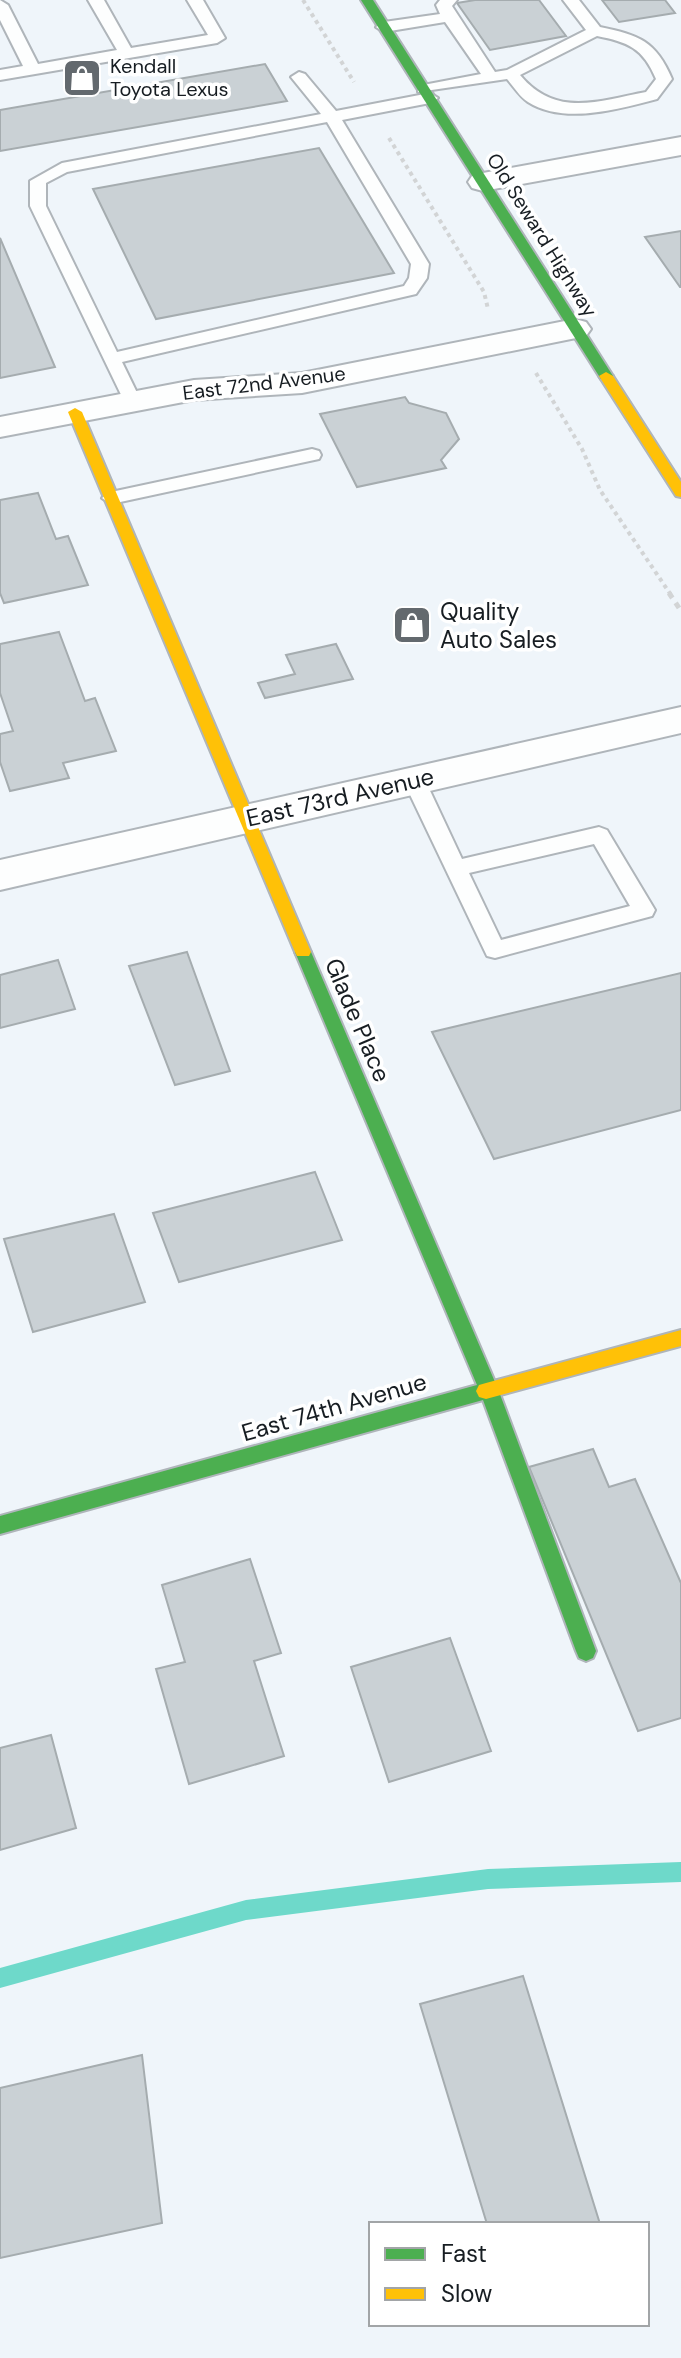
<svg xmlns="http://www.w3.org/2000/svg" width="681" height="2358" viewBox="0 0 681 2358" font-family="'DM Sans',sans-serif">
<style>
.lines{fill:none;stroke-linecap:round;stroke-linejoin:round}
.stream{fill:#6ed9ca;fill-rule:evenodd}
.building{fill:#cad1d5;stroke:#a5acaf;stroke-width:2}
.lane-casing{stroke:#afb5ba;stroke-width:4}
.street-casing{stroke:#afb5ba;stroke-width:4}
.fast-casing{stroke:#afb5ba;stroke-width:4}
.slow-casing{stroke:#afb5ba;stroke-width:4}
.path-far1{stroke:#d2d4d5;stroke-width:4;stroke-dasharray:4 4;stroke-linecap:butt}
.path{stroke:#d2d4d5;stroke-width:5;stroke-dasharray:6 6;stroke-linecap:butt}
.lane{fill:#fdfefe;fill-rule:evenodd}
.street{fill:#fdfefe;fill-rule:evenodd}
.fast{fill:#4caf50;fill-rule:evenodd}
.slow{fill:#ffc107;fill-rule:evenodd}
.labels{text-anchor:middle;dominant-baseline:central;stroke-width:7;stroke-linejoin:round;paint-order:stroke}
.far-poi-label{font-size:20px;fill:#171d22;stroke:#fff;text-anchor:start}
.far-street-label{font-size:20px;fill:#171d22;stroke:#fff}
.poi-label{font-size:24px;fill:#171d22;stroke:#fff;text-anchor:start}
.street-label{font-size:24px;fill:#171d22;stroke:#fff}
</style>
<rect width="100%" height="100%" fill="#eff5fa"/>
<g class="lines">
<!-- stream -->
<polygon class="stream" points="681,1862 681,1882 488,1889 246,1920 0,1988 0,1968 246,1900 488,1869"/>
</g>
<!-- building -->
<g class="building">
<polygon points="475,0 539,0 566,36 490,50 457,3"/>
<polygon points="602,0 665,0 675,13 619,22"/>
<polygon points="265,64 287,101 0,151 0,110"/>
<polygon points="319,148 394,273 156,319 93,189"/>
<polygon points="681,231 681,287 680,287 645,237"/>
<polygon points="0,238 55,367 0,378"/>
<polygon points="405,397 409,403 446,413 459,439 441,460 446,468 357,487 320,414"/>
<polygon points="38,493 56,539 68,536 88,585 4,603 0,593 0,500"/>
<polygon points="59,632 85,701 95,698 116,751 63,763 69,778 10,791 0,762 0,734 13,731 0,693 0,644"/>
<polygon points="336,644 353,679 265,698 258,683 295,674 286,655"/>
<polygon points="187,952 230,1071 175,1085 129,966"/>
<polygon points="58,960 75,1009 0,1028 0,975"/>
<polygon points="681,973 681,1110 494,1159 432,1032"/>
<polygon points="315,1172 342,1240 179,1282 153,1213"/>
<polygon points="114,1214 145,1302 33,1332 4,1239"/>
<polygon points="593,1449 609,1487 635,1479 681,1583 681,1718 638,1731 529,1467"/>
<polygon points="250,1559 281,1653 254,1661 284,1756 189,1784 156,1669 185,1662 162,1585"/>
<polygon points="450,1638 491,1751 389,1782 351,1667"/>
<polygon points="51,1735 76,1828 0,1850 0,1748"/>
<polygon points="523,1976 600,2224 487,2224 420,2004"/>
<polygon points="142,2055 162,2223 0,2258 0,2088"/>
</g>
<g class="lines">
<defs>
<g id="lane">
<polygon points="0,0 8,5 38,64 117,50 88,0 104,0 131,48 208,35 187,0 203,0 225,38 217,43 0,80 0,70 23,66 0,20"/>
<path d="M440 0H457L452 6 495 72 507 70 586 30 563 0H579L600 27C639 35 656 41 672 79L657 99C619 109 564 125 528 102 520 97 514 87 507 79L418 92V86L481 74 445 22 384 32 376 27 384 22 440 14 436 5ZM597 36C628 42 643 48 656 79L646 92C598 101 556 118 520 75Z"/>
<path d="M299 72 305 74 336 111 430 93 438 98 430 103 342 120 429 264 427 278 416 294 122 362 141 401 132 407 126 405 30 206V181L62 163 321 114 291 77ZM327 122 411 264 409 278 404 286 117 352 46 206V183L67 172Z"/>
<polygon points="312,449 319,451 321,455 319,459 111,504 102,498 111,492"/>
<path d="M414 773 421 775 425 780 462 859 599 827 607 830 655 910 652 916 495 958 487 956 403 780 407 775ZM594 844 630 906 501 940 469 873Z"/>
</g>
<g id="street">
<polygon points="681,137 681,155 483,191 472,188 468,182 472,176 483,173"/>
<polygon points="575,319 586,322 591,329 586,336 302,393 194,400 0,437 0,417 194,380 302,373"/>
<polygon points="681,707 681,733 0,890 0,860"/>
</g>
<g id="fast">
<polygon points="361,0 373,0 613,376 611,379 601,379 599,376"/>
<polygon points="303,946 311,952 498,1389 596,1651 593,1658 586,1661 579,1658 576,1651 483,1400 0,1534 0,1516 477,1385 295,952"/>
</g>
<g id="slow">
<polygon points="606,372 613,376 681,482 681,497 676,496 599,376"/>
<polygon points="75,408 82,412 311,952 309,956 297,956 295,952 68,412"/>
<polygon points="681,1330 681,1346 486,1399 479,1397 476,1391 479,1385 486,1383"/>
</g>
</defs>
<!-- lane casing -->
<use href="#lane" class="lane-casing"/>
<!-- street casing -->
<use href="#street" class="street-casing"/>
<!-- fast casing -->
<use href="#fast" class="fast-casing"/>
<!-- slow casing -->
<use href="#slow" class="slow-casing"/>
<!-- path-far1 -->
<g class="path-far1">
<polyline points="303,0 354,82"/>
<polyline points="389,138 484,292 488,309"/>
<polyline points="536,373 582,449 600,490 671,595"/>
</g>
<!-- path -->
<polyline class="path" points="669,593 681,611"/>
<!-- lane -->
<use href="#lane" class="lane"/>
<!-- street -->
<use href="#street" class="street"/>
<!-- fast -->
<use href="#fast" class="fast"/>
<!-- slow -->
<use href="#slow" class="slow"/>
</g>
<!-- icons -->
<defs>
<symbol id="shop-square" viewBox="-11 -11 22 22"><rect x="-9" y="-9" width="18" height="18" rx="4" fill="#63696e" stroke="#fff"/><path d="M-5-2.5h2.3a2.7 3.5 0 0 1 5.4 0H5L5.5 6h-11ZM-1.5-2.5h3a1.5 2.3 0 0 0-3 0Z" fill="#fff"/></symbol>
</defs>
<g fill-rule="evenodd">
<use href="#shop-square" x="60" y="56" width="44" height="44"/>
<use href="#shop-square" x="390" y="603" width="44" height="44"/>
</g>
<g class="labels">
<!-- far-poi labels -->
<g class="far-poi-label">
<text x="110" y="66">Kendall<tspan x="110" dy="23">Toyota Lexus</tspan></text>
</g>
<!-- far-street labels -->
<g class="far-street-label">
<text transform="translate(542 235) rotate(58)">Old Seward Highway</text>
<text transform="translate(264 383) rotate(-7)">East 72nd Avenue</text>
</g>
<!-- poi labels -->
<g class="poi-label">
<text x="440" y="611">Quality<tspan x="440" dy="28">Auto Sales</tspan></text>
</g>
<!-- street labels -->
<g class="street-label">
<text transform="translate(340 797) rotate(-13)">East 73rd Avenue</text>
<text transform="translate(358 1020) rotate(67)">Glade Place</text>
<text transform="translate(334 1407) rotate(-16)">East 74th Avenue</text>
</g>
</g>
<!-- legend -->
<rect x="369" y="2222" width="280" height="104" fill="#ffffff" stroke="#a2a5a7" stroke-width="2"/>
<rect x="385" y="2248" width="40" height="12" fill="#4caf50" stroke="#a2a5a7" stroke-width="2"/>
<text x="441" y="2262" font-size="24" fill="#171d22">Fast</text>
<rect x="385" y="2288" width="40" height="12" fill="#ffc107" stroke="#a2a5a7" stroke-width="2"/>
<text x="441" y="2302" font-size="24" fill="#171d22">Slow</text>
</svg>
